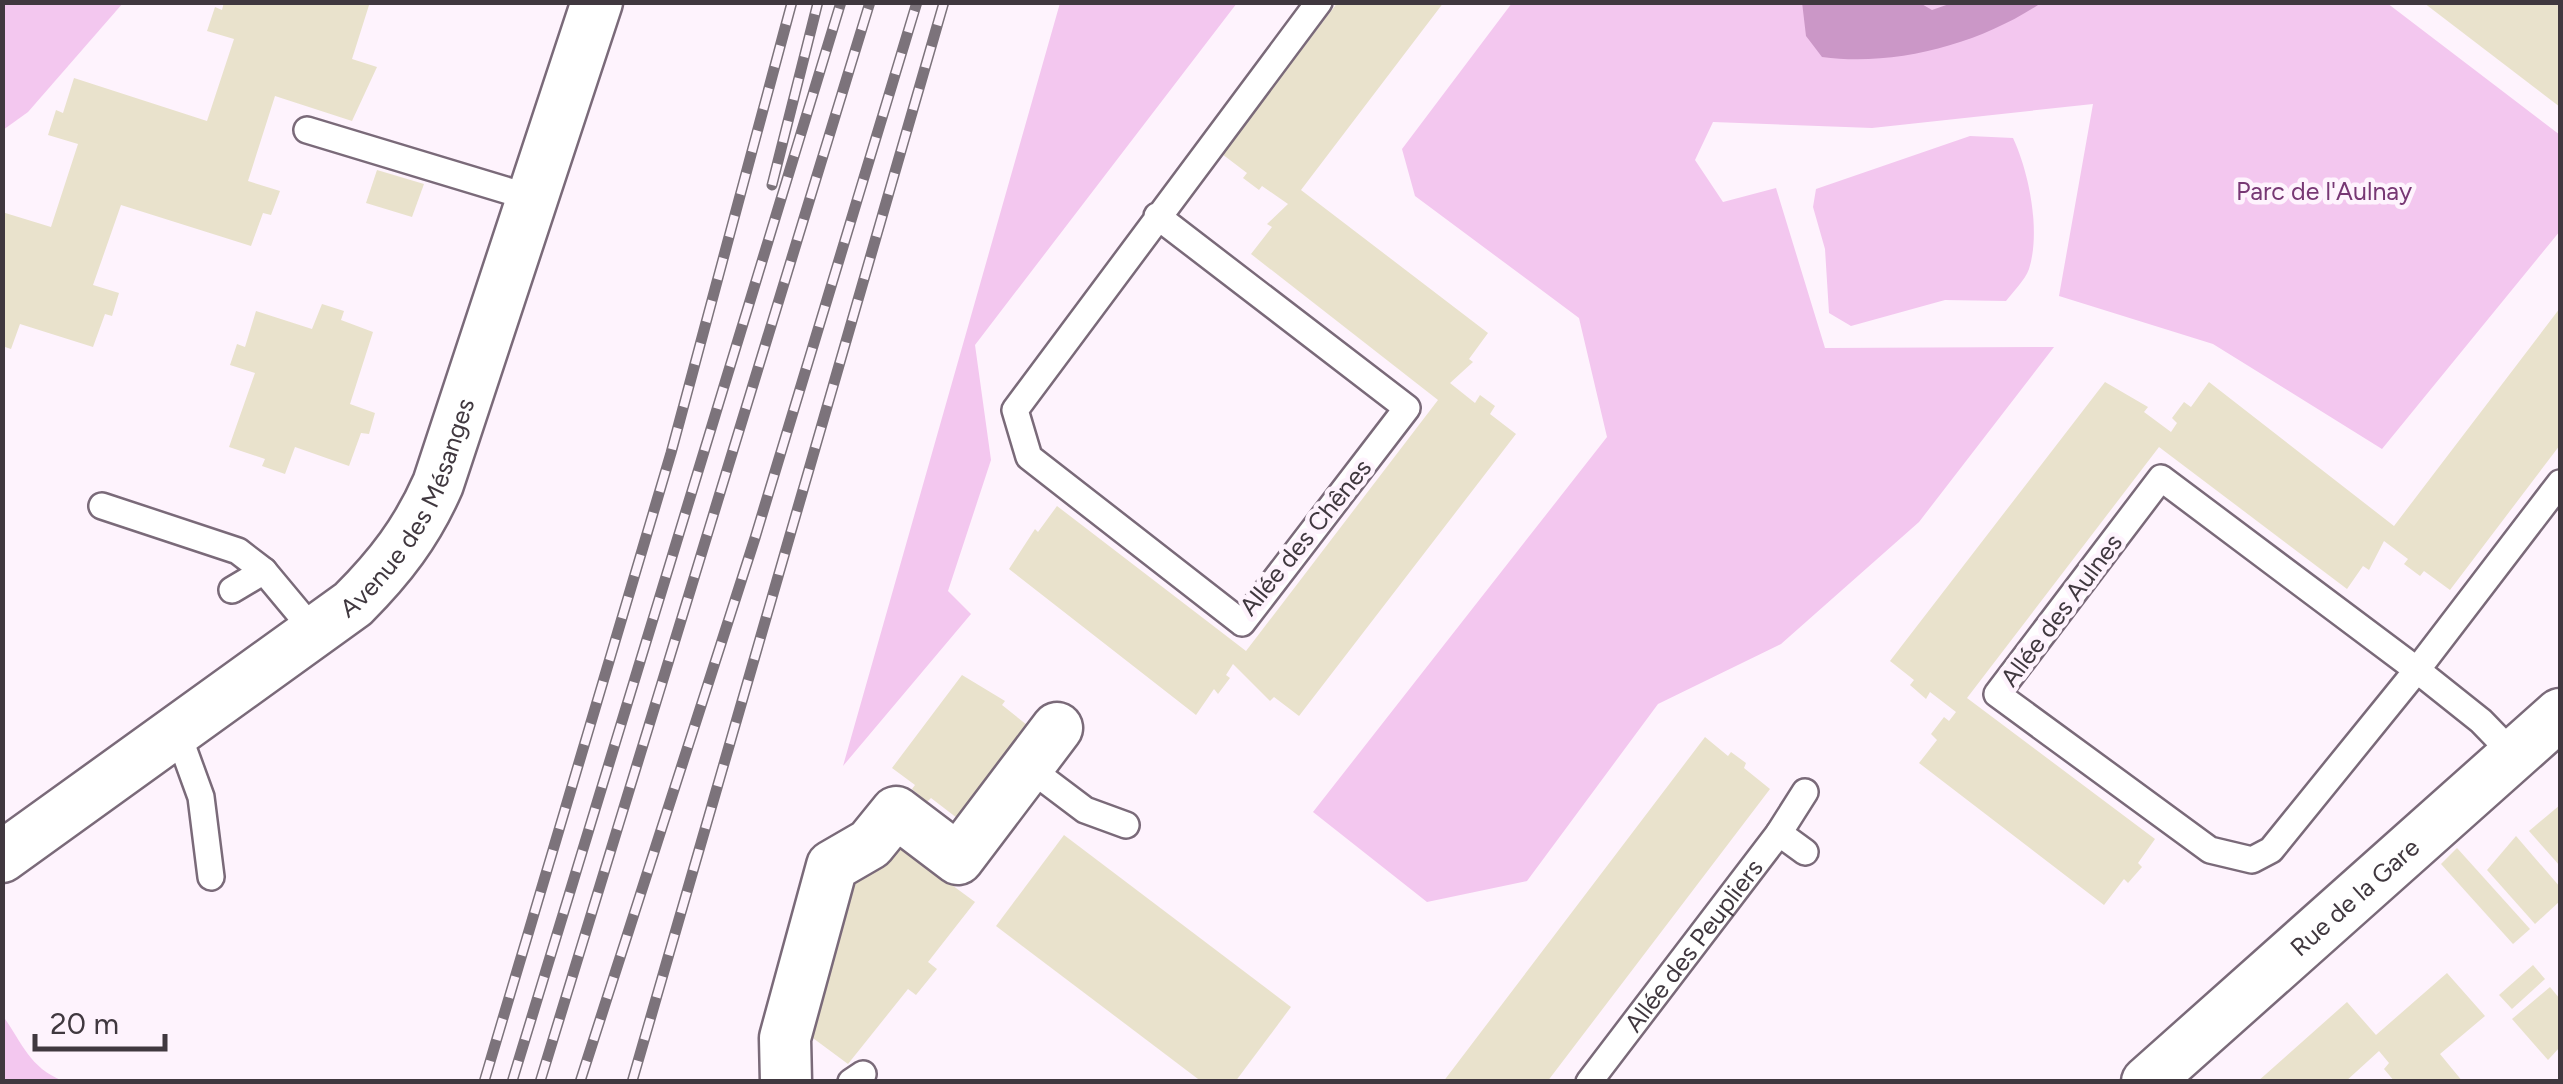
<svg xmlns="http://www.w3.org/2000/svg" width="2563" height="1084" viewBox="0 0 2563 1084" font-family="Figtree,sans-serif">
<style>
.green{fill:#f3c7ef}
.water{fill:#cb97c7}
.building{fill:#e9e2cc}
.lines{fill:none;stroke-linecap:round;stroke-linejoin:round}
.lane-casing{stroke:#7a6a79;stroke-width:30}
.street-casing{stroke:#7a6a79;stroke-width:55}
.lane{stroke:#fff;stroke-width:25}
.street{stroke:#fff;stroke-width:50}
.rail-casing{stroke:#7c737b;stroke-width:11}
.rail{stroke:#fef3fd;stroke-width:8;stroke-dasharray:22;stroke-linecap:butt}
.labels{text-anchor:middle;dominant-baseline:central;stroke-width:9;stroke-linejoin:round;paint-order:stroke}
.park-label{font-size:25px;fill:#773874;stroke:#fef3fd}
.street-label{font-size:25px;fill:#40383f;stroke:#fef3fd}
</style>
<rect width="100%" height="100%" fill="#fef3fd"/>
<!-- green -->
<g class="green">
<polygon points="3,2 123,3 28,112 3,130"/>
<polygon points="1060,3 1237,3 975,345 991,460 948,591 971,614 843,766"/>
<polygon points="1512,3 2387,3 2560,135 2560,231 2382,449 2213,344 2059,296 2093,104 1872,128 1713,122 1695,160 1723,202 1776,188 1825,348 2054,347 1919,522 1781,644 1658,704 1527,881 1427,902 1313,812 1607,437 1579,318 1415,196 1402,149"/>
<path d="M1970 136 2013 138C2029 172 2041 231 2029 269 2025 280 2013 292 2006 301L1945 300 1851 326 1829 313 1825 249 1813 207 1816 189Z"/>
<path d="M3 1016C23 1044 29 1067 63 1081H3Z"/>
</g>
<!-- water -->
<path class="water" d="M1802 2 1920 3 1932 10 1952 3H2041C1980 44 1895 67 1822 57L1806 36Z"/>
<!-- building -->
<g class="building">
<polygon points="224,2 370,2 352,59 377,67 352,121 275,96 248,181 280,191 271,215 263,213 251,246 121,205 93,285 119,293 112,316 105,314 93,347 20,324 11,349 2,346 2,212 51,227 78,144 48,135 56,110 63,113 74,78 207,121 234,39 207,31 215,7 222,10"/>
<polygon points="1338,2 1444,2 1301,190 1488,333 1469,359 1473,362 1450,383 1475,403 1480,395 1495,406 1490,414 1516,434 1299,716 1274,697 1270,701 1233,664 1226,675 1230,678 1218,694 1214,689 1196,715 1009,569 1035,529 1038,532 1057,506 1246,651 1438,400 1251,254 1272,227 1267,224 1288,204 1262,186 1259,190 1243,178 1247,173 1222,154"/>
<polygon points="2424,3 2560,3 2560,107"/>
<polygon points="377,170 424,184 412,217 366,203"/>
<polygon points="322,304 344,311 341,320 373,332 350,404 375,413 369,434 361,433 349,466 295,447 285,474 262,466 265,459 229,447 255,373 230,365 237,344 245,347 256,311 312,329"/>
<polygon points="2560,308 2560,445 2450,590 2424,571 2420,576 2404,564 2408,559 2384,541 2369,570 2363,566 2347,589 2159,447 1967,698 2155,839 2138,863 2142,867 2128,883 2124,879 2104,905 1919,763 1937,740 1931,734 1944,717 1949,721 1956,712 1930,692 1926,699 1910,685 1914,680 1890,661 2105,382 2148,407 2144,412 2171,432 2177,423 2172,418 2184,402 2191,407 2209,382 2394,526"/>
<polygon points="962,675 1005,701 1002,705 1027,725 957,818 931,798 927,802 912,789 915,785 892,768"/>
<polygon points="1705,737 1728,756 1731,752 1746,763 1744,768 1770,789 1547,1082 1443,1082"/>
<polygon points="2560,805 2560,866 2529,831"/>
<polygon points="1064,835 1291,1007 1235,1082 1202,1082 996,926"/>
<polygon points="2516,836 2560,887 2560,901 2535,924 2487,870"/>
<polygon points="888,838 975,902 928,962 937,969 916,995 908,989 848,1064 798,1027 822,924"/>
<polygon points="2457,848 2530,929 2513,944 2441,864"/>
<polygon points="2533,965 2545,979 2512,1009 2499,995"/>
<polygon points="2447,973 2485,1016 2440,1054 2463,1082 2395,1082 2384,1069 2389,1063 2379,1051 2345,1082 2257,1082 2347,1002 2376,1035"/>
<polygon points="2550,987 2560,999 2560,1047 2548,1060 2512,1019"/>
</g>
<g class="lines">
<defs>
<g id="lane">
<polyline points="307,130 532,198"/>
<polyline points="1157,216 1407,408 1242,623 1029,457 1015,410 1319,2"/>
<polygon points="2161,478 2417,670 2271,850 2252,860 2210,850 1997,694"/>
<polyline points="102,506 238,551 264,571 314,631"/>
<polyline points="232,590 264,571"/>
<polyline points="177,731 201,797 211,877"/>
<polyline points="2514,755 2481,721 2417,670 2560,483"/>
<polyline points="1028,767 1085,810 1126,825"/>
<polyline points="1779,833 1805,792"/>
<polyline points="851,1082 863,1074"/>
<path id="s1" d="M1589 1082 1779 833 1805 852"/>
</g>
<g id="street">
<path id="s2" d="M2 857 353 604C390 567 417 532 438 484L597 2"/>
<polyline points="786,1082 785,1038 832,866 870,844 896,812 958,859 1057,728"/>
<path id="s3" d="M2147 1082 2560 714"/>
</g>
</defs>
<!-- lane casing -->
<use href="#lane" class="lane-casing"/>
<!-- street casing -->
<use href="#street" class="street-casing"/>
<!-- lane -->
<use href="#lane" class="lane"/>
<!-- street -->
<use href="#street" class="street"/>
<defs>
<g id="rail">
<polyline points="772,185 818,2"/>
<polyline points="484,1082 671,453 792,2"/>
<polyline points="512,1082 841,2"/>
<polyline points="540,1082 870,2"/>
<polyline points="580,1082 755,538 917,2"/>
<polyline points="632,1082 944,2"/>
</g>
</defs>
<!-- rail casing -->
<use href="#rail" class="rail-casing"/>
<!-- rail -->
<use href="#rail" class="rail"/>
</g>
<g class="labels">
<!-- park labels -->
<g class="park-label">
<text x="2324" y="191">Parc de l'Aulnay</text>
</g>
<!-- street labels -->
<g class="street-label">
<text stroke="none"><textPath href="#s2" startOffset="545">Avenue des Mésanges</textPath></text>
<text transform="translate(1305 537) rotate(-51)">Allée des Chênes</text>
<text transform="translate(2061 610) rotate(-53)">Allée des Aulnes</text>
<text stroke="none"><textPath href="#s3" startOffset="278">Rue de la Gare</textPath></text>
<text stroke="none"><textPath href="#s1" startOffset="172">Allée des Peupliers</textPath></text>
</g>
</g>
<!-- border -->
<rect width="2563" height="1084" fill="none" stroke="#40383f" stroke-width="10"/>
<!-- scale -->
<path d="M35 1034v15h130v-15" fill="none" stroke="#40383f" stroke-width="5"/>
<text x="50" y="1034" font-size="30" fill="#40383f" stroke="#fef3fd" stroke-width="8" paint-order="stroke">20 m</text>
</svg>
